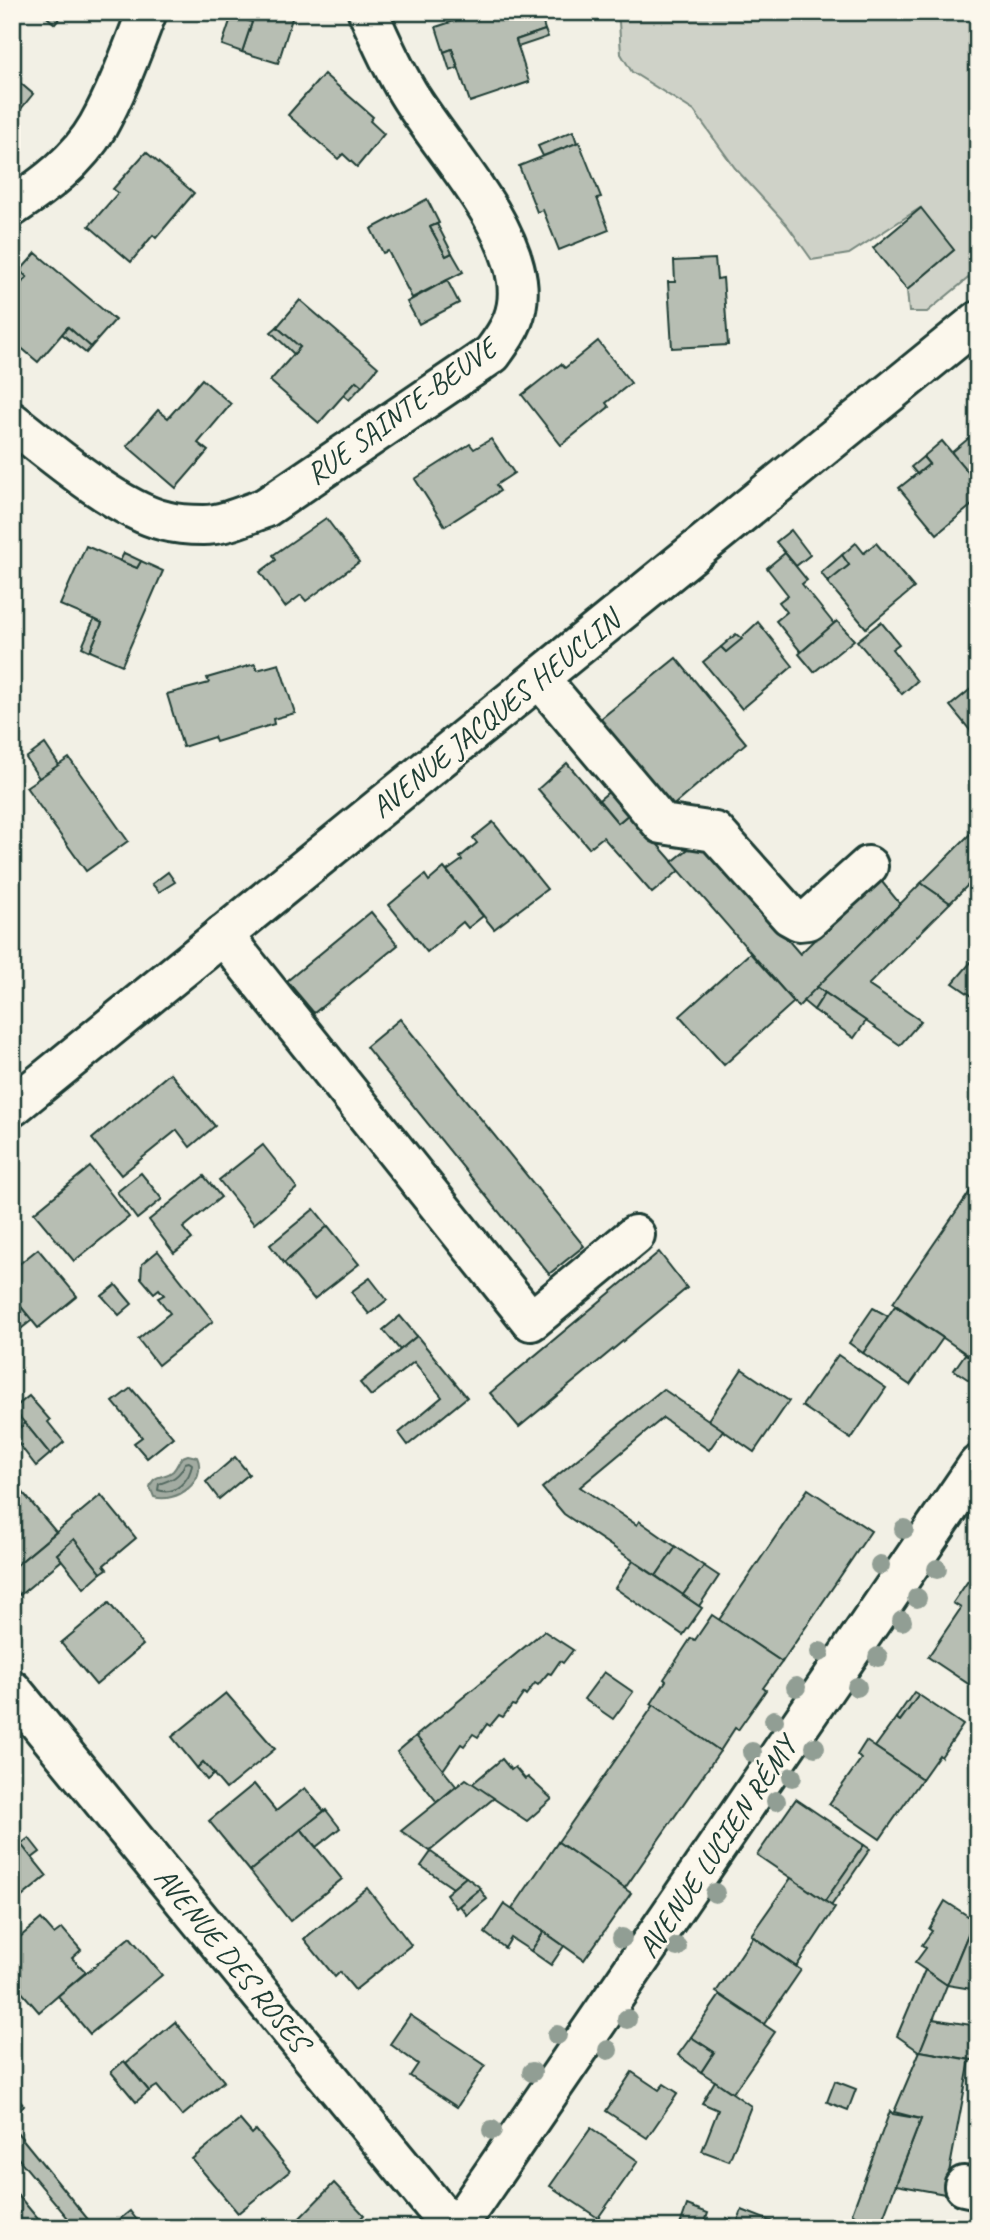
<svg xmlns="http://www.w3.org/2000/svg" width="990" height="2240" viewBox="0 0 990 2240" font-family="Caveat,sans-serif">
<style>
.green{fill:#cfd2c8;stroke:#77887e;stroke-width:2}
.water{fill:#a2aba1;stroke:#6e7f75;stroke-width:2}
.lines{fill:none;stroke-linecap:round;stroke-linejoin:round}
.shore{stroke:#536960;stroke-width:2}
.building{fill:#b7beb3;stroke:#1f3d34;stroke-width:2}
.minor-casing{stroke:#1f3d34;stroke-width:44}
.minor{stroke:#fbf7ec;stroke-width:38}
.tree{fill:#919e94}
.labels{text-anchor:middle;dominant-baseline:central;stroke-width:5;stroke-linejoin:round;paint-order:stroke}
.street-label{font-size:30px;fill:#1f3d34;stroke:#fbf7ec}
</style>
<rect width="100%" height="100%" fill="#f2f0e5"/>
<filter id="ink" filterUnits="userSpaceOnUse"><feTurbulence type="fractalNoise" baseFrequency=".0143" numOctaves="2"/><feDisplacementMap in="SourceGraphic" scale="14" xChannelSelector="R" yChannelSelector="G"/><feConvolveMatrix kernelMatrix="1 2 1 2 8 2 1 2 1" color-interpolation-filters="sRGB"/></filter>
<g filter="url(#ink)">
<!-- green -->
<polygon class="green" points="610,12 966,12 978,21 978,270 927,312 909,312 907,290 954,250 920,208 849,254 812,260 787,225 735,168 694,111 632,72 621,54 619,22"/>
<!-- water -->
<path class="water" d="M188 1455 197 1457C208 1481 176 1504 154 1497L150 1487C154 1473 164 1479 173 1471 180 1464 177 1458 188 1455Z"/>
<g class="lines">
<!-- shore -->
<path class="shore" d="M189 1462 192 1464C190 1480 175 1496 158 1490L159 1484C171 1480 180 1477 185 1463Z"/>
</g>
<!-- building -->
<g class="building">
<polygon points="41,12 65,12 55,24"/>
<polygon points="221,12 294,12 278,63 242,52 252,22"/>
<polygon points="481,12 540,12 545,30 516,40 529,82 470,102 452,49 444,52 436,27"/>
<polygon points="232,15 252,22 242,52 222,45"/>
<polygon points="545,30 548,37 518,47 516,40"/>
<polygon points="452,49 458,68 450,71 444,52"/>
<polygon points="324,74 373,117 370,121 384,134 357,167 343,154 338,159 288,115"/>
<polygon points="12,76 33,94 13,119 22,127 12,139"/>
<polygon points="573,131 577,143 543,156 538,146"/>
<polygon points="579,142 601,197 597,198 609,230 559,250 543,210 537,212 519,166"/>
<polygon points="146,152 194,193 156,238 153,235 131,262 89,226 118,193 113,189"/>
<polygon points="427,199 439,223 430,227 446,256 452,253 463,272 412,298 388,251 383,253 371,229"/>
<polygon points="921,208 954,250 907,290 873,248"/>
<polygon points="437,224 452,253 446,256 430,227"/>
<polygon points="36,253 115,320 91,347 68,327 38,362 12,340 12,293 27,277 20,271"/>
<polygon points="715,259 717,279 723,278 728,345 672,348 668,282 675,282 674,261"/>
<polygon points="20,271 27,277 13,292 12,280"/>
<polygon points="447,280 459,303 419,324 407,302"/>
<polygon points="300,300 378,367 362,386 356,381 319,423 270,381 300,347 277,327"/>
<polygon points="68,327 91,347 86,353 62,334"/>
<polygon points="277,327 300,347 294,354 271,332"/>
<polygon points="598,341 631,383 606,403 609,407 561,445 522,395 561,364 565,368"/>
<polygon points="202,379 231,404 198,443 208,451 176,488 127,446 158,410 168,418"/>
<polygon points="356,381 362,386 349,400 343,395"/>
<polygon points="969,438 974,443 978,440 978,484 951,453"/>
<polygon points="491,439 514,473 496,485 500,491 445,526 415,479 470,444 474,449"/>
<polygon points="942,441 978,484 978,500 937,534 899,488 929,464 923,457"/>
<polygon points="923,457 929,464 917,474 911,467"/>
<polygon points="326,518 359,562 306,601 301,595 285,607 260,572 276,560 273,555"/>
<polygon points="791,530 810,555 796,566 776,542"/>
<polygon points="856,543 864,553 876,543 914,588 866,628 827,582 849,565 842,555"/>
<polygon points="86,546 137,568 141,561 163,571 122,665 90,651 102,623 60,605"/>
<polygon points="124,553 141,561 137,568 120,561"/>
<polygon points="785,553 807,580 802,584 834,624 801,652 776,621 787,612 779,602 788,595 767,568"/>
<polygon points="842,555 849,565 828,582 821,573"/>
<polygon points="94,619 102,623 90,651 82,647"/>
<polygon points="837,621 854,640 814,672 799,654"/>
<polygon points="758,622 793,666 742,709 703,662 721,647 726,652"/>
<polygon points="881,622 899,644 892,649 917,681 902,694 857,641"/>
<polygon points="736,634 742,639 726,652 721,647"/>
<polygon points="676,658 746,743 669,809 598,721"/>
<polygon points="255,664 257,670 279,664 295,713 273,719 274,724 216,742 214,737 183,747 167,694 209,683 207,678"/>
<polygon points="978,683 978,740 950,706"/>
<polygon points="45,744 59,765 39,778 26,758"/>
<polygon points="69,758 128,841 86,871 26,787"/>
<polygon points="567,763 618,823 630,813 680,870 652,893 603,837 589,848 538,789"/>
<polygon points="611,790 630,813 618,823 599,800"/>
<polygon points="493,822 547,889 494,929 447,871 462,860 460,857 477,843 473,838"/>
<polygon points="978,826 978,875 950,903 921,883"/>
<polygon points="701,839 800,954 878,877 900,904 798,1007 672,862"/>
<polygon points="444,868 483,916 468,928 463,922 427,952 389,905 425,875 429,881"/>
<polygon points="168,872 175,882 159,892 152,884"/>
<polygon points="921,883 950,903 868,985 921,1021 900,1045 817,987"/>
<polygon points="371,912 398,945 314,1013 287,981"/>
<polygon points="750,953 794,1002 724,1065 680,1016"/>
<polygon points="978,954 978,1000 953,983"/>
<polygon points="817,987 825,993 814,1010 803,1001"/>
<polygon points="825,993 866,1021 854,1038 814,1010"/>
<polygon points="400,1019 584,1246 549,1274 366,1047"/>
<polygon points="170,1073 215,1126 190,1147 177,1130 121,1175 92,1139"/>
<polygon points="263,1145 297,1188 254,1224 219,1180"/>
<polygon points="90,1167 129,1217 74,1261 34,1213"/>
<polygon points="141,1173 162,1199 137,1219 117,1192"/>
<polygon points="204,1176 221,1197 183,1228 192,1239 174,1253 149,1220"/>
<polygon points="978,1180 978,1362 893,1303"/>
<polygon points="314,1209 328,1226 284,1263 270,1245"/>
<polygon points="328,1226 359,1264 314,1299 284,1263"/>
<polygon points="38,1249 77,1296 38,1328 12,1296 12,1268 13,1269"/>
<polygon points="158,1251 213,1321 158,1365 138,1339 170,1313 158,1298 164,1295 159,1289 154,1293 141,1278 142,1264"/>
<polygon points="659,1252 687,1288 519,1427 490,1393"/>
<polygon points="370,1278 387,1300 369,1314 351,1292"/>
<polygon points="116,1285 132,1304 119,1315 102,1296"/>
<polygon points="12,1296 32,1320 12,1336"/>
<polygon points="895,1306 943,1338 910,1385 863,1353"/>
<polygon points="873,1308 888,1316 863,1353 849,1343"/>
<polygon points="400,1316 417,1336 400,1350 383,1330"/>
<polygon points="417,1336 467,1397 408,1445 399,1433 442,1397 414,1362 371,1396 360,1383"/>
<polygon points="965,1354 978,1362 978,1386 954,1370"/>
<polygon points="838,1355 886,1388 851,1439 802,1406"/>
<polygon points="742,1369 789,1401 754,1452 708,1420"/>
<polygon points="131,1388 173,1437 147,1458 134,1443 142,1437 113,1402"/>
<polygon points="663,1389 723,1430 709,1450 663,1418 580,1487 637,1525 639,1521 676,1547 656,1576 564,1514 542,1488"/>
<polygon points="29,1396 50,1420 48,1422 64,1442 50,1454 13,1409"/>
<polygon points="12,1416 21,1427 25,1423 50,1454 36,1466 18,1443 12,1448"/>
<polygon points="235,1457 249,1474 219,1499 206,1482"/>
<polygon points="15,1483 56,1532 12,1569 12,1485"/>
<polygon points="808,1489 871,1531 782,1662 719,1620"/>
<polygon points="101,1495 136,1538 104,1565 107,1569 101,1573 74,1539 57,1554 62,1560 20,1595 12,1585 12,1569"/>
<polygon points="74,1539 101,1573 84,1588 57,1554"/>
<polygon points="676,1547 704,1566 683,1595 656,1576"/>
<polygon points="633,1561 702,1608 683,1635 615,1588"/>
<polygon points="704,1566 719,1576 699,1606 683,1595"/>
<polygon points="968,1581 978,1588 978,1673 970,1685 928,1657 961,1608 953,1603"/>
<polygon points="109,1603 143,1645 96,1685 61,1643"/>
<polygon points="712,1615 782,1662 763,1688 766,1690 738,1730 735,1728 720,1751 651,1704 666,1681 664,1679 691,1638 695,1640"/>
<polygon points="544,1631 573,1650 563,1663 560,1661 551,1674 548,1673 538,1685 535,1683 526,1695 524,1693 515,1706 512,1705 503,1717 499,1715 490,1726 487,1724 478,1737 473,1734 464,1746 461,1744 443,1770 416,1736"/>
<polygon points="604,1672 633,1692 613,1719 584,1699"/>
<polygon points="914,1692 919,1695 900,1721 896,1718"/>
<polygon points="226,1693 275,1749 226,1789 203,1762 197,1768 172,1737"/>
<polygon points="919,1695 963,1725 941,1757 939,1755 922,1779 875,1747 896,1718 900,1721"/>
<polygon points="654,1705 720,1751 625,1888 558,1842"/>
<polygon points="416,1736 456,1786 437,1802 397,1752"/>
<polygon points="866,1741 922,1779 880,1839 829,1804 861,1759 857,1755"/>
<polygon points="502,1759 511,1770 515,1767 525,1779 528,1777 552,1799 527,1821 472,1784"/>
<polygon points="203,1762 214,1774 207,1780 197,1768"/>
<polygon points="466,1779 494,1798 430,1851 401,1831"/>
<polygon points="254,1784 276,1811 305,1788 324,1811 250,1871 209,1821"/>
<polygon points="796,1799 864,1845 825,1901 757,1855"/>
<polygon points="326,1810 340,1828 316,1847 301,1829"/>
<polygon points="12,1822 19,1830 13,1834 47,1876 12,1905"/>
<polygon points="301,1829 342,1879 290,1921 250,1871"/>
<polygon points="29,1838 40,1852 32,1858 21,1844"/>
<polygon points="558,1842 631,1893 584,1960 512,1909"/>
<polygon points="864,1845 870,1849 831,1906 825,1901"/>
<polygon points="431,1852 466,1877 453,1888 421,1866"/>
<polygon points="466,1877 481,1888 456,1908 446,1894"/>
<polygon points="791,1878 835,1908 796,1967 751,1935"/>
<polygon points="367,1888 411,1945 355,1990 340,1972 335,1977 304,1939"/>
<polygon points="480,1889 487,1899 467,1915 460,1906"/>
<polygon points="945,1901 974,1920 947,1985 915,1963 926,1948 922,1945 932,1931 929,1929"/>
<polygon points="504,1904 544,1932 531,1951 511,1938 505,1948 485,1933"/>
<polygon points="978,1912 978,1990 947,1985 974,1920"/>
<polygon points="41,1919 54,1934 62,1928 81,1950 72,1958 86,1972 39,2012 12,1981 12,1944"/>
<polygon points="544,1932 564,1946 551,1965 531,1951"/>
<polygon points="130,1937 162,1975 90,2034 58,1996"/>
<polygon points="753,1937 801,1970 764,2024 716,1992"/>
<polygon points="925,1970 947,1985 920,2052 897,2036"/>
<polygon points="720,1995 775,2032 733,2093 701,2072 714,2052 691,2037"/>
<polygon points="410,2015 485,2065 457,2107 410,2076 418,2064 390,2044"/>
<polygon points="933,2019 978,2026 978,2061 920,2051"/>
<polygon points="175,2022 224,2081 182,2116 157,2086 149,2091 126,2063"/>
<polygon points="691,2037 714,2052 701,2072 678,2055"/>
<polygon points="920,2051 970,2060 945,2194 896,2185 921,2119 894,2112"/>
<polygon points="124,2061 149,2091 136,2102 111,2072"/>
<polygon points="632,2072 659,2090 664,2084 678,2093 647,2138 606,2111"/>
<polygon points="715,2081 751,2106 729,2161 702,2151 718,2110 702,2103"/>
<polygon points="835,2081 856,2089 848,2110 827,2102"/>
<polygon points="12,2091 24,2106 12,2117"/>
<polygon points="890,2111 893,2114 921,2119 879,2228 872,2228 852,2213"/>
<polygon points="240,2120 252,2134 256,2130 290,2171 238,2213 192,2159"/>
<polygon points="12,2126 95,2228 55,2228 68,2218 12,2151"/>
<polygon points="591,2128 638,2161 598,2218 550,2186"/>
<polygon points="334,2183 364,2215 351,2228 290,2228"/>
<polygon points="12,2188 43,2225 40,2228 12,2228"/>
<polygon points="687,2205 708,2213 703,2228 679,2228"/>
<polygon points="742,2210 788,2228 735,2228"/>
<polygon points="130,2211 143,2228 109,2228"/>
<polygon points="727,2218 737,2223 735,2228 723,2228"/>
</g>
<g class="lines">
<defs>
<g id="minor">
<path d="M12 207C44 186 78 161 98 126 118 90 132 50 147 12"/>
<path d="M12 422C50 452 118 510 165 521 176 524 191 525 203 525 224 525 245 515 265 508L492 354C510 330 521 312 517 281 508 216 442 149 408 93 393 68 380 40 368 12"/>
<polyline points="539,678 662,824 715,832 790,916 799,921 808,920 868,866"/>
<polyline points="223,935 531,1321 635,1235"/>
<polyline points="12,1107 978,321"/>
<polyline points="12,1690 452,2228"/>
<polyline points="964,2186 978,2189"/>
<polyline points="456,2228 978,1465"/>
</g>
</defs>
<!-- minor casing -->
<use href="#minor" class="minor-casing"/>
<!-- minor -->
<use href="#minor" class="minor"/>
</g>
<!-- trees -->
<g class="tree">
<circle cx="904" cy="1529" r="10"/>
<circle cx="880" cy="1565" r="10"/>
<circle cx="937" cy="1569" r="10"/>
<circle cx="917" cy="1598" r="10"/>
<circle cx="902" cy="1621" r="10"/>
<circle cx="820" cy="1652" r="10"/>
<circle cx="878" cy="1657" r="10"/>
<circle cx="796" cy="1687" r="10"/>
<circle cx="857" cy="1687" r="10"/>
<circle cx="774" cy="1720" r="10"/>
<circle cx="815" cy="1747" r="10"/>
<circle cx="752" cy="1752" r="10"/>
<circle cx="792" cy="1777" r="10"/>
<circle cx="776" cy="1801" r="10"/>
<circle cx="715" cy="1893" r="10"/>
<circle cx="622" cy="1938" r="10"/>
<circle cx="677" cy="1947" r="10"/>
<circle cx="627" cy="2019" r="10"/>
<circle cx="557" cy="2035" r="10"/>
<circle cx="608" cy="2050" r="10"/>
<circle cx="532" cy="2072" r="10"/>
<circle cx="492" cy="2130" r="10"/>
</g>
</g>
<g class="labels">
<!-- street labels -->
<g class="street-label">
<text transform="translate(401 411) rotate(-36)">RUE SAINTE-BEUVE</text>
<text transform="translate(495 714) rotate(-39)">AVENUE JACQUES HEUCLIN</text>
<text transform="translate(717 1847) rotate(-56)">AVENUE LUCIEN RÉMY</text>
<text transform="translate(232 1959) rotate(51)">AVENUE DES ROSES</text>
</g>
</g>
<!-- margin -->
<rect width="990" height="2240" fill="none" stroke="#fbf7ec" stroke-width="42"/>
<rect x="21" y="21" width="948" height="2198" fill="none" stroke="#1f3d34" stroke-width="2.5" filter="url(#ink)"/>
</svg>
